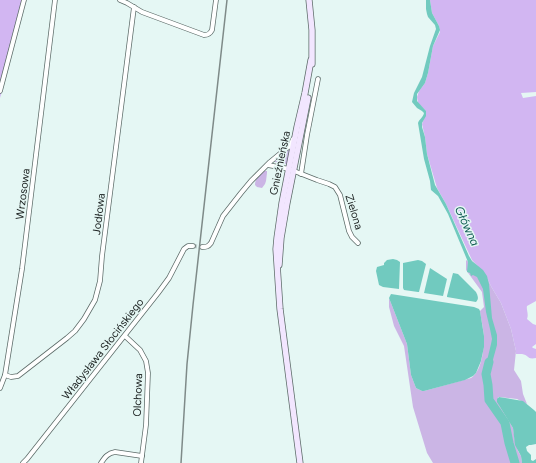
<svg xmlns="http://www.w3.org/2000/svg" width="536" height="463" viewBox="0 0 536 463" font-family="Figtree,sans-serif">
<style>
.green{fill:#cbb5e5}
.forest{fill:#d2b6f2}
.water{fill:#71cabf}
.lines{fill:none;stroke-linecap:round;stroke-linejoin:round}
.river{stroke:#71cabf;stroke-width:9}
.minor-tunnel{stroke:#becdcb;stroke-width:4;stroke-dasharray:4 2;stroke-linecap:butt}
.minor-casing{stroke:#5d6c69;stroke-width:5.5}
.secondary-casing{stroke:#5d6c69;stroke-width:7}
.minor{stroke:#fff;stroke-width:4}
.secondary{stroke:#f2e6ff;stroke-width:5.5}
.rail{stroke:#7e8a88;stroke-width:1.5}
.labels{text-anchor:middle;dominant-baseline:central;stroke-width:3;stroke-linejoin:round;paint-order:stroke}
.street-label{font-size:11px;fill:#212726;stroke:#e5f7f4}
.water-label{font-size:12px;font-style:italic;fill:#145f57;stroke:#e5f7f4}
</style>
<rect width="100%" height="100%" fill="#e5f7f4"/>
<!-- green -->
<g class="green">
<polygon points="289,148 291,148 287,164 275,162 275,160"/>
<path d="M264 171H267V173L266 181 265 184 262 188 257 187 255 185C255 178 260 175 264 171Z"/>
<path d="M466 260 485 274 492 288 501 303 511 329 516 351 514 370 521 381 523 394 527 404 517 399 500 397H498L499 405 513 428 515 441 518 451 521 456 522 463H433L427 453 413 407 404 346 394 326 389 307V298L407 344 411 375 416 388 422 391H424L471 378C481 372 484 351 484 339 484 331 481 319 480 311L484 307 482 292 466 270Z"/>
</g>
<!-- forest -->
<g class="forest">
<polygon points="0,0 26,0 0,98"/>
<path d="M430 0H536V92L521 93 523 98 536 96V301L527 306C526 310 529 314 527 319L533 324 536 325V344L532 347 533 348 536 349V358C527 360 529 355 522 354 522 354 516 354 516 354V351L511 329 501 303 492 288 485 274 472 260 446 204 437 188 427 154 425 137 422 124 426 113 425 110 418 103 417 97 419 91 425 83 428 73 433 46 440 32 439 26 432 13Z"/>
</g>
<!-- water -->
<g class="water">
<path d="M426 0H430L432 13 439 26 440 30 433 46 428 73 425 83 417 94V101L426 111V116L422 123V127L425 137 427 154 435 185 446 204 469 256 472 261 483 270 487 276 489 284 492 318 497 335V345L489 374 484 373 491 344 492 339 490 329 486 312 483 289 477 277 473 275 471 276 470 273 467 272 468 262 448 214 438 196 431 190 430 181 424 159 418 123C419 119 423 118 424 113L422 111 417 108 412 102 414 93 422 77 430 46 436 29 435 25 428 17 427 14 426 9Z"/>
<polygon points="393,259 397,260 400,262 399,289 383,287 379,285 376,271 377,267 384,265 384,263 387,260"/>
<polygon points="418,260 422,261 426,264 419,292 418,292 404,290 403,288 403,263"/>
<polygon points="430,268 447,279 443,296 424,293"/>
<path d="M453 273 458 274 476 292C478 296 479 299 476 302L447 297V296Z"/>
<polygon points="391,294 474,307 479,309 480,311 484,336 484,347 481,361 476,373 473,376 465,380 424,391 422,391 416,388 411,375 407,344 389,298"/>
<polygon points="499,397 523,401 534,410 536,412 536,444 531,445 529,445 526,447 527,451 531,455 531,460 533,461 536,459 536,463 522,463 521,456 515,445 513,428 497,402 497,399"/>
</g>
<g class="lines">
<!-- river -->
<polyline class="river" points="489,362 486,374 488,385 489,400 505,423 509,443 515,463"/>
<!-- minor-tunnel -->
<polyline class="minor-tunnel" points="193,246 202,247"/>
<defs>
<g id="minor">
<path d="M120 0 127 3 142 12 204 35C208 35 210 34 212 30L216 0"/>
<polyline points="0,91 24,0"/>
<polyline points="268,165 289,169 317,180 329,184 335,187 340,195 349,231 352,237 358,243"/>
<polyline points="301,174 307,135 318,79"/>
<path d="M202 247C206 247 208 247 211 243L223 216 241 193 251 181 270 162 287 148 290 146 293 139"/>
<polyline points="125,336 140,350 146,361 148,373 146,425 141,463"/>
<polyline points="5,375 11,377 18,376 67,338 75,331 84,319 95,300 100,281 102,256 134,7"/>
<polyline points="0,388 5,375 22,269 55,0"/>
<polyline points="23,463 27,459 158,293 169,278 184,249 188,246 193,246"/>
<path d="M101 463C105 457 108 453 115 452L142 456"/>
</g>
<g id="secondary">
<polyline points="309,0 312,30 312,64"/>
<polyline points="279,265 281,238 287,203 308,98"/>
<polyline points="300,463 280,309 276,249 277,238 282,203 297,127 305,93 311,60"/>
</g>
</defs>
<!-- minor casing -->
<use href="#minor" class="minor-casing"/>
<!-- secondary casing -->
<use href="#secondary" class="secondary-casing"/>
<!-- minor -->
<use href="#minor" class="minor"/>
<!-- secondary -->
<use href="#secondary" class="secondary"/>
<!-- rail -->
<polyline class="rail" points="181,463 187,364 193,305 227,0"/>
</g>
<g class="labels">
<!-- street labels -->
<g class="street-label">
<text transform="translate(280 163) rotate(-78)">Gnieźnieńska</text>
<text transform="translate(23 194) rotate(-83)">Wrzosowa</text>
<text transform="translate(354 212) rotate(73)">Zielona</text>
<text transform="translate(99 214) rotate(-83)">Jodłowa</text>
<text transform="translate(103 349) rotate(-52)">Władysława Słocińskiego</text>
<text transform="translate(138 395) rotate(-88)">Olchowa</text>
</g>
<!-- water labels -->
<g class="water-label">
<text transform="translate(467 226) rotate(65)">Główna</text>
</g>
</g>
</svg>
